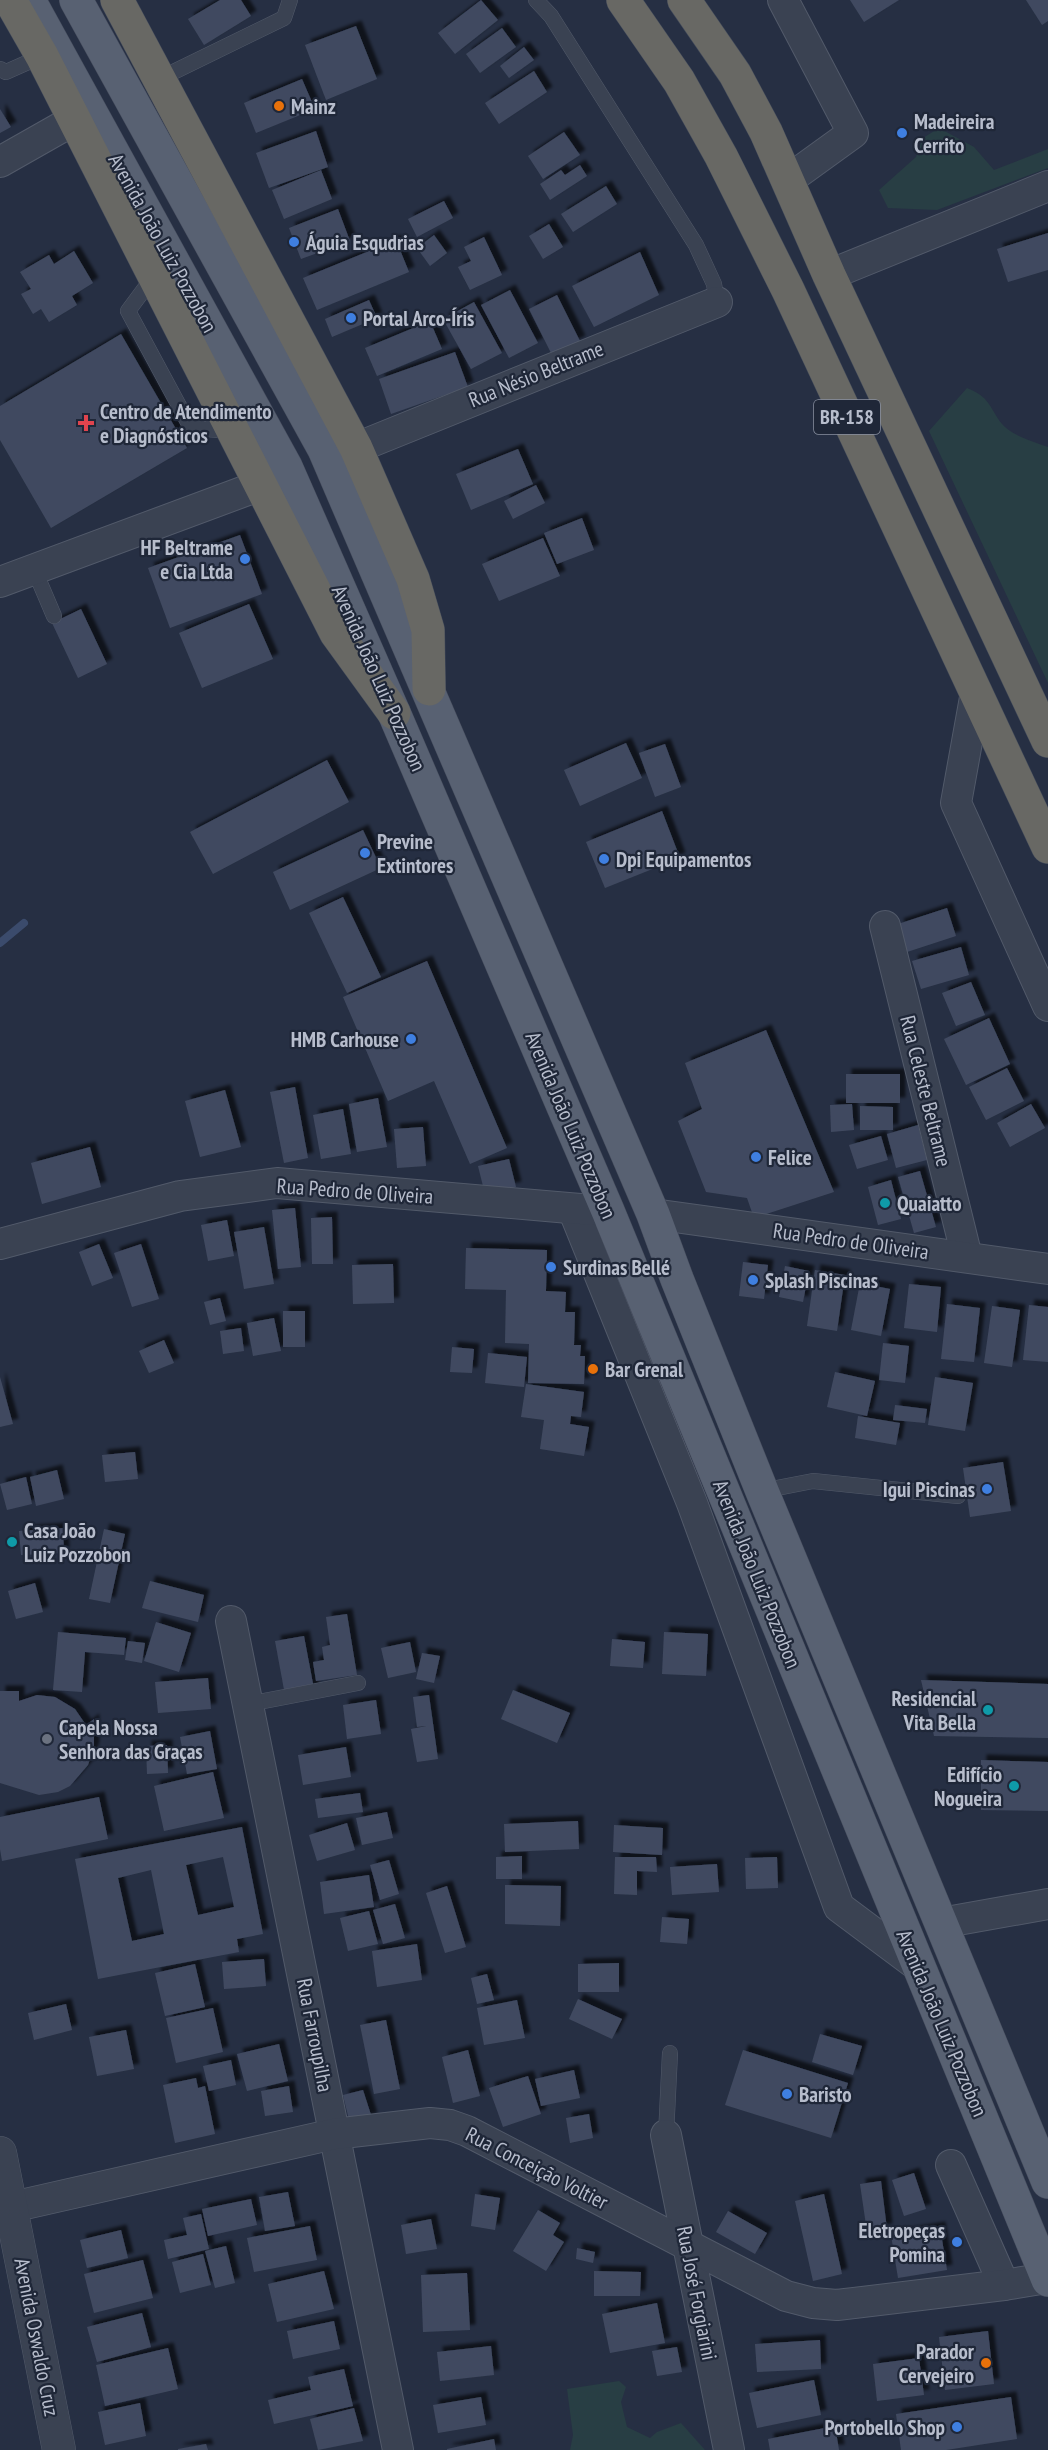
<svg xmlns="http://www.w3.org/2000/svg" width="1048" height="2450" font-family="'PT Sans Narrow',sans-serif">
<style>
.green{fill:#283e44}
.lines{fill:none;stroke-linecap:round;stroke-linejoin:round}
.stream{stroke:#3b4b6c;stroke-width:8}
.building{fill:#404a60;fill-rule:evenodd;filter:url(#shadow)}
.service-casing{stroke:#525a6a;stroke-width:16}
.minor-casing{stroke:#525a6a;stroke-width:32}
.tertiary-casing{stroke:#525a6a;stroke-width:34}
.primary-casing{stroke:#444b5c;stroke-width:34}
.trunk-casing{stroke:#424a5a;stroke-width:34}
.service{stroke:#3a4252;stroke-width:15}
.minor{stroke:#3a4252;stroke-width:30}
.tertiary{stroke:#3a4252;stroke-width:33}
.primary{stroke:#586172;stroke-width:33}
.trunk{stroke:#686864;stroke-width:33}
.food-dot{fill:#e8710a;stroke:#1f2738;stroke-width:2}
.shop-dot{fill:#3f7fe0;stroke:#1f2738;stroke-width:2}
.health-dot{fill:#e0444e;stroke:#1f2738;stroke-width:2}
.culture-dot{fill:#0f9aa8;stroke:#1f2738;stroke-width:2}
.worship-dot{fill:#6b7280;stroke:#1f2738;stroke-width:2}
.labels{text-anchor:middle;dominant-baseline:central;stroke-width:4.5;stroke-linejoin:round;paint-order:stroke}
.shield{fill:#1f2738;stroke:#8990a0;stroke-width:1.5}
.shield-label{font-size:20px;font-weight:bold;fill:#b7bdcc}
.poi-label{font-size:21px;font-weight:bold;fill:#b7bdcc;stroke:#1f2738;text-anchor:start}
.street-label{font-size:21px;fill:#b7bdcc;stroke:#1f2738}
</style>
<defs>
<filter id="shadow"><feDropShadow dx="5.5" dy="-5.5" stdDeviation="1.5" flood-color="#0009"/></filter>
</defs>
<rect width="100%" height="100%" fill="#262f43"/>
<g class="green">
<path d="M939,128L974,147L994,170L1048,149V168L937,210L888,208L879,190L916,157L923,138Z"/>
<path d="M967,388C990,397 989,407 1002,424C1012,436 1034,442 1048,447V683L929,431Z"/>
<path d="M619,2381L626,2387L621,2402L627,2427L650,2438L657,2432L681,2423L705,2450H570L573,2435L567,2389Z"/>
</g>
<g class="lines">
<path class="stream" d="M0,943L24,923"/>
</g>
<g class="building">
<path d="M220,0H241L251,16L204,45L188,19Z"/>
<path d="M481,0L498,20L455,54L438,33Z"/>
<path d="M850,0H899L864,22Z"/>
<path d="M1026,0H1048V21L1042,25Z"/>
<path d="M356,26L377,79L326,100L305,45Z"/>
<path d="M502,28L516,47L480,73L466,54Z"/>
<path d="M524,47L534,60L509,78L500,66Z"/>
<path d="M534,71L547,92L499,124L485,103Z"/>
<path d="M302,79L315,109L256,133L244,103Z"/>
<path d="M0,109L11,127L0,133Z"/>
<path d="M316,131L328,167L269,188L256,153Z"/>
<path d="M564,132L580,155L543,179L528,156Z"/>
<path d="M580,165L587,176L550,200L540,184L561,170L565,175Z"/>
<path d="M321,170L332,199L284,219L272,190Z"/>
<path d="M606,186L617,204L573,232L561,214Z"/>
<path d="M444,201L453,218L417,237L408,219Z"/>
<path d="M338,209L350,241L301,259L289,228Z"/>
<path d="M549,224L563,247L543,259L529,236Z"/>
<path d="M1048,233V270L1008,282L997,249Z"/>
<path d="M434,235L447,253L430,266L417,248Z"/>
<path d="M484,237L502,275L470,290L458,267L471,261L464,247Z"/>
<path d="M396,240L409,272L317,310L303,278Z"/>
<path d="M74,251L93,283L72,296L77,305L49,322L41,309L33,314L21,294L31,289L20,272L49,255L54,264Z"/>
<path d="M640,252L659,295L594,327L572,286Z"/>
<path d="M510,290L538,343L509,358L481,305Z"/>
<path d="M557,295L580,341L552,355L529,309Z"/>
<path d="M369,300L377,318L332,337L325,319Z"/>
<path d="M474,302L502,353L471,369L443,319Z"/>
<path d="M430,321L442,349L377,376L365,348Z"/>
<path d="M121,334L187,448L51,528L0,440V406Z"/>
<path d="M455,352L468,387L391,414L379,379Z"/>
<path d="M518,449L533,484L471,510L456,474Z"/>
<path d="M536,485L545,503L513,519L504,501Z"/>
<path d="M582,518L594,550L557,564L544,533Z"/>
<path d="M240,535L262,594L170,628L148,568Z"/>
<path d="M543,538L560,576L499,601L482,564Z"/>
<path d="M249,604L273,659L202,688L179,633Z"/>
<path d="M81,609L107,664L78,678L52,623Z"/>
<path d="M626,743L642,778L580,806L564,770Z"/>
<path d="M665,744L681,787L655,797L639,753Z"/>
<path d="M327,760L349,802L213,874L190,832Z"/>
<path d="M662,811L680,858L605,888L586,842Z"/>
<path d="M363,830L381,868L290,910L273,872Z"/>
<path d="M343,897L381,977L347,993L309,913Z"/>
<path d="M947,908L956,936L907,952L898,924Z"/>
<path d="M961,947L969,975L921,989L912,961Z"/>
<path d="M427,961L507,1148L470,1164L434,1081L388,1101L343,997Z"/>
<path d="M971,982L985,1015L956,1026L942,993Z"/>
<path d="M989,1018L1010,1064L966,1085L944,1039Z"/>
<path d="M766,1030L834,1192L754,1218L747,1198L706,1192L678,1121L702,1109L685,1063Z"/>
<path d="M1007,1068L1024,1101L986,1120L969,1087Z"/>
<rect x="846" y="1074" width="54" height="29"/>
<path d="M295,1087L308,1158L284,1163L270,1092Z"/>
<path d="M225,1090L241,1147L200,1157L185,1101Z"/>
<path d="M378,1098L387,1147L357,1152L349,1104Z"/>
<path d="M852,1104L854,1130L831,1132L830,1105Z"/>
<path d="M1031,1104L1045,1128L1010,1147L997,1123Z"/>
<path d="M860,1106L893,1107V1130H860Z"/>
<path d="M343,1109L351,1154L321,1159L313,1115Z"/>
<path d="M918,1125L927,1160L896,1168L887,1134Z"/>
<path d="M423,1127L426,1166L397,1168L394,1129Z"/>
<path d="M881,1136L888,1160L857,1169L849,1145Z"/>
<path d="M90,1147L101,1187L42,1204L31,1163Z"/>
<path d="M509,1159L516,1187L485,1194L478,1166Z"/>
<path d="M920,1171L936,1227L914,1233L898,1177Z"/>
<path d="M891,1180L901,1219L878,1225L868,1187Z"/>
<path d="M295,1208L301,1267L278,1269L272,1210Z"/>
<path d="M332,1217L333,1264H312L311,1218Z"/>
<path d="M227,1220L234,1256L208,1261L201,1225Z"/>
<path d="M264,1227L274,1284L244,1289L234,1232Z"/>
<path d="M99,1244L113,1278L92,1286L79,1252Z"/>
<path d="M141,1244L159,1299L132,1307L114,1253Z"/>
<path d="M466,1248L547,1250L546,1291L566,1292L565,1312H575L574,1345H581L580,1356H585L584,1384L528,1383L529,1344L505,1343L506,1290L465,1289Z"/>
<path d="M743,1262L768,1265L764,1299L739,1296Z"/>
<path d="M393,1264L394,1303L353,1304L352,1265Z"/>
<path d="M785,1266L809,1271L803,1302L779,1297Z"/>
<path d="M815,1270L845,1275L837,1331L807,1326Z"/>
<path d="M860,1283L890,1289L881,1336L851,1330Z"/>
<path d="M909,1284L941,1287L937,1332L904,1328Z"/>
<path d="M220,1298L226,1321L210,1325L204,1302Z"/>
<path d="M947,1304L980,1308L974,1362L941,1359Z"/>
<path d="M1029,1305L1048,1307V1362L1023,1360Z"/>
<path d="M992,1306L1020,1310L1012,1367L984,1363Z"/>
<rect x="283" y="1311" width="22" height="36"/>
<path d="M274,1318L281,1351L253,1356L247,1323Z"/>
<path d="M241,1328L244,1351L223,1354L220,1331Z"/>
<path d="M164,1340L174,1363L149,1373L139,1351Z"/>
<path d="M883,1343L909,1346L905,1383L879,1380Z"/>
<path d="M452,1347L474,1349L472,1373L450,1372Z"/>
<path d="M488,1353L527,1357L524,1387L485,1383Z"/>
<path d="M835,1372L875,1381L867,1416L827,1407Z"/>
<path d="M0,1377L13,1424L0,1427Z"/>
<path d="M935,1377L973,1383L965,1431L928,1425Z"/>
<path d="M526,1384L584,1392L581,1417L571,1416L570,1424L589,1427L584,1456L540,1449L544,1420L521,1417Z"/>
<path d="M895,1405L927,1409L925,1423L893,1420Z"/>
<path d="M858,1416L900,1423L896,1445L855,1438Z"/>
<path d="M135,1452L138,1479L105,1482L102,1455Z"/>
<path d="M1003,1462L1011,1511L970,1517L963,1468Z"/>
<path d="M57,1470L64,1499L36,1506L30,1477Z"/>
<path d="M26,1477L32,1504L7,1510L0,1484Z"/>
<path d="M63,1528L64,1553L21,1555L19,1531Z"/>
<path d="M104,1529L125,1534L110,1603L89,1599Z"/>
<path d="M150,1581L204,1595L198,1622L142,1608Z"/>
<path d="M35,1583L43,1612L16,1619L8,1591Z"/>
<path d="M347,1614L357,1675L316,1681L313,1662L324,1660L322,1647L330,1645L326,1617Z"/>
<path d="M156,1622L191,1633L179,1672L144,1661Z"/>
<path d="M58,1632L126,1638L124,1655L85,1652L82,1692L53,1690Z"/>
<path d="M664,1632L708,1634L706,1676L662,1674Z"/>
<path d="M304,1636L314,1689L285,1695L275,1641Z"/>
<path d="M612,1639L645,1642L643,1668L610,1666Z"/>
<path d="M128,1641L145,1643L142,1663L125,1660Z"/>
<path d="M410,1642L416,1672L388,1678L381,1648Z"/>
<path d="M422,1653L440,1656L434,1683L416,1679Z"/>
<path d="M208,1678L211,1709L158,1713L155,1682Z"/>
<path d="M921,1680L1048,1684V1738L934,1736Z"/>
<path d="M513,1690L570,1713L557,1743L501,1719Z"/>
<path d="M0,1691H19V1701L37,1695L55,1697L75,1709L86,1725L94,1719V1747L88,1765L70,1786L58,1792L39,1795L0,1783Z"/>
<path d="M429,1695L438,1759L417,1762L411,1729L426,1726L417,1727L413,1697Z"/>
<path d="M376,1700L381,1734L347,1739L343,1705Z"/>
<path d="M210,1731L217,1769L187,1774L180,1737Z"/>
<path d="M167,1745L168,1773L147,1774L146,1746Z"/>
<path d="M346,1747L351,1777L303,1785L298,1755Z"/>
<path d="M981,1760L1048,1762V1811L981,1810Z"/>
<path d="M213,1772L224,1818L164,1831L154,1786Z"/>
<path d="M360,1793L363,1812L318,1818L315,1799Z"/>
<path d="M99,1797L108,1839L2,1861L0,1849V1817Z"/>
<path d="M387,1812L393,1838L362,1845L356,1818Z"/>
<path d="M578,1821L579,1849L505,1852L504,1824Z"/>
<path d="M347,1823L355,1850L317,1861L309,1835Z"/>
<path d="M614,1825L663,1828L662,1855L613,1852Z"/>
<path d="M242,1827L263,1934L237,1939L239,1952L98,1979L75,1859ZM223,1857L234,1907L198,1915L186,1865ZM151,1870L164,1934L132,1941L118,1878Z"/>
<path d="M522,1856V1879H496V1857Z"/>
<path d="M615,1857H656L657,1872L637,1871V1895L614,1894Z"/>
<path d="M777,1857L778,1888L746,1889L745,1858Z"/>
<path d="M389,1860L399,1894L380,1900L370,1865Z"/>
<path d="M717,1864L719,1892L672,1895L670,1867Z"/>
<path d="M369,1875L374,1907L324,1914L320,1882Z"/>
<path d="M505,1885L561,1886L560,1926L505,1924Z"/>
<path d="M447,1886L466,1947L445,1953L426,1893Z"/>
<path d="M395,1904L405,1938L383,1944L373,1910Z"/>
<path d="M369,1911L378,1944L348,1951L340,1918Z"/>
<path d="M662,1917L689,1919L687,1944L660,1942Z"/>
<path d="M417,1944L422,1980L377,1987L372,1951Z"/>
<path d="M264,1959L266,1986L224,1989L222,1962Z"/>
<path d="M619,1963V1992H578V1964Z"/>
<path d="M195,1964L205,2007L165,2016L155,1973Z"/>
<path d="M487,1974L494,2000L477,2004L471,1978Z"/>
<path d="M578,1999L622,2019L612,2039L569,2019Z"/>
<path d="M517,2000L525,2038L484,2045L477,2008Z"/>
<path d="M66,2004L72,2030L34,2040L28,2013Z"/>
<path d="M213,2008L223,2052L176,2063L166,2018Z"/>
<path d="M386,2020L400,2089L374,2094L360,2025Z"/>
<path d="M126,2030L134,2069L97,2076L89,2037Z"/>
<path d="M820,2034L862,2046L853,2075L812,2062Z"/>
<path d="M279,2044L288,2081L247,2091L237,2054Z"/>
<path d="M468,2050L480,2096L453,2103L442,2057Z"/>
<path d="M743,2050L848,2083L831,2138L725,2105Z"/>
<path d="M231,2060L236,2085L209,2091L203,2066Z"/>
<path d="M574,2070L580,2098L541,2106L535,2079Z"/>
<path d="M528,2076L541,2114L503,2127L489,2088Z"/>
<path d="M196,2078L198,2088L205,2086L215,2134L175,2143L163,2085Z"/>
<path d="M289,2086L293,2112L265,2116L261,2091Z"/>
<path d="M363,2090L372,2118L350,2124L343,2095Z"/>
<path d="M589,2114L593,2138L570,2143L566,2118Z"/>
<path d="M914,2173L926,2209L904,2216L892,2180Z"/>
<path d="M881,2181L887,2229L867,2232L860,2184Z"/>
<path d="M288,2192L295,2226L265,2231L259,2197Z"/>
<path d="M475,2194L500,2198L495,2230L471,2226Z"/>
<path d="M824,2194L842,2274L813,2281L795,2201Z"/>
<path d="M251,2199L257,2225L208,2236L202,2209Z"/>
<path d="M538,2210L560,2223L553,2235L564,2242L546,2271L513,2251Z"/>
<path d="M728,2211L767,2233L755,2254L716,2232Z"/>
<path d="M201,2214L209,2249L168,2259L164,2240L187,2235L183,2218Z"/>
<path d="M431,2219L437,2249L406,2254L401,2225Z"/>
<path d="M310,2226L317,2260L254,2272L247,2238Z"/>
<path d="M940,2227L947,2270L898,2278L891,2235Z"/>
<path d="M121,2230L128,2258L87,2268L80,2240Z"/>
<path d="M226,2246L235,2283L215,2288L205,2251Z"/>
<path d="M577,2248L595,2252L593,2263L576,2259Z"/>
<path d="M203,2254L211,2285L180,2293L172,2262Z"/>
<path d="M143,2260L153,2298L94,2313L84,2274Z"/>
<path d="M324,2271L334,2309L277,2322L268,2284Z"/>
<path d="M594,2271L641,2272L640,2296H594Z"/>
<path d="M467,2273L470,2330L423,2332L421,2275Z"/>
<path d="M657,2303L665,2343L610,2353L602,2314Z"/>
<path d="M142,2313L151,2347L97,2362L87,2327Z"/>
<path d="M334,2321L340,2349L293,2359L287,2331Z"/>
<path d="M988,2331L994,2384L945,2390L939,2337Z"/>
<path d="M820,2340L821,2369L757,2372L755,2344Z"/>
<path d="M491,2346L494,2375L440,2381L437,2352Z"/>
<path d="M677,2347L682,2372L657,2376L652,2351Z"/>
<path d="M168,2348L178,2389L105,2406L96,2365Z"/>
<path d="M919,2358L924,2395L877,2401L873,2364Z"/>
<path d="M344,2369L353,2406L274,2424L268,2400L311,2390L308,2377Z"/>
<path d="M814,2380L821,2415L757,2428L749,2393Z"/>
<path d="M481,2397L486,2425L438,2433L433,2405Z"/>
<path d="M1011,2397L1017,2439L946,2450H901L896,2414Z"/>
<path d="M140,2403L146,2436L105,2445L98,2412Z"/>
<path d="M354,2408L363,2441L318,2450L310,2419Z"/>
<path d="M835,2426L839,2450H770L768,2439Z"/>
<path d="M494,2439L496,2450H447V2449Z"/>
<path d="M206,2444L208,2450H178V2449Z"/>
</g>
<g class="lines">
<defs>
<g id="service">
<path d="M536,0L551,16L696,245L714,284L717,302"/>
<path d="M0,69L6,72L42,56"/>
<path d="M159,79L284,18L290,0"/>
<path d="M154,276L128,311L191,428L233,431"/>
<path d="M34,569L54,616"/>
<path d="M762,1491L813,1481L958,1496"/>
<path d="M248,1704L358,1683"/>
<path d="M666,2135L670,2053"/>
</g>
<g id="minor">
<path d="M783,0L853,133L788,180"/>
<path d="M0,162L74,120"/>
<path d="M829,275L1048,186"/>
<path d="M356,448L717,302"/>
<path d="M0,582L261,485"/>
<path d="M976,692L956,803L1048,1006"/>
<path d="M885,926L967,1257"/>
<path d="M573,1209L692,1503L839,1907L918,1966"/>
<path d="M653,1214L1048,1269"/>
<path d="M0,1244L180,1196L277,1183L592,1210"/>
<path d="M231,1621L398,2450"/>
<path d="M941,1923L1048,1904"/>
<path d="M666,2135L729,2450"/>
<path d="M951,2165L1004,2285"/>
<path d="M12,2207L334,2134L430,2123L450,2125L467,2131L786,2296L813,2303L837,2305L1004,2285L1047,2278"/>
</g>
<path id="tertiary" d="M0,2153L59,2450"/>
<g id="primary">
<path d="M29,0L286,467L394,713L608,1211L1048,2280"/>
<path d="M76,0L324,449L653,1214L677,1279L762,1491L1048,2182"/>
</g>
<g id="trunk">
<path d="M10,0L42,56L336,633L394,713"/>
<path d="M117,0L356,448L413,579L428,630L429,689"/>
<path d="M623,0L679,81L721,156L788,290L1048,847"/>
<path d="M684,0L735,74L766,132L829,275L1048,741"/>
</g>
</defs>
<use href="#service" class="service-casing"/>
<use href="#minor" class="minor-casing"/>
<use href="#tertiary" class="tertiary-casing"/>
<use href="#primary" class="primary-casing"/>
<use href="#trunk" class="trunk-casing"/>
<use href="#service" class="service"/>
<use href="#minor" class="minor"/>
<use href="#tertiary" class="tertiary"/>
<use href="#primary" class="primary"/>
<use href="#trunk" class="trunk"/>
</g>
<g class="food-dot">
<circle cx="279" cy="106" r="6"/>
<circle cx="593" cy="1369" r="6"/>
<circle cx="986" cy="2363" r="6"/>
</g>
<g class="shop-dot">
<circle cx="902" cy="133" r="6"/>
<circle cx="294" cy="242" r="6"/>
<circle cx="351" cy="318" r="6"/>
<circle cx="245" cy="559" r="6"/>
<circle cx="365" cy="853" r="6"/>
<circle cx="604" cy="859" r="6"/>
<circle cx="411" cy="1039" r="6"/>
<circle cx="756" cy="1157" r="6"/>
<circle cx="551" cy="1267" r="6"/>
<circle cx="753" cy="1280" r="6"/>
<circle cx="987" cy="1489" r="6"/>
<circle cx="787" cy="2094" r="6"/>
<circle cx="957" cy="2242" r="6"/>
<circle cx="957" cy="2427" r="6"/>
</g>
<path class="health-dot" d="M83 414h6v6h6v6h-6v6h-6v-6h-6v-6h6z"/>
<g class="culture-dot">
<circle cx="885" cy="1203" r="6"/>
<circle cx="12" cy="1542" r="6"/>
<circle cx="988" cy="1710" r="6"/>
<circle cx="1014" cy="1786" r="6"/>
</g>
<circle class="worship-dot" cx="47" cy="1739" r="6"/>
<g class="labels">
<rect class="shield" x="814" y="400" width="66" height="34" rx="4.5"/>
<g class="shield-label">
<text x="847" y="417">BR-158</text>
</g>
<g class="poi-label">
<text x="291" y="106">Mainz</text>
<text x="914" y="121">Madeireira<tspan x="914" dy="24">Cerrito</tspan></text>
<text x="306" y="242">Águia Esqudrias</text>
<text x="363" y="318">Portal Arco-Íris</text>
<text x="100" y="411">Centro de Atendimento<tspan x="100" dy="24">e Diagnósticos</tspan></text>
<text x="233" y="547" text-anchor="end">HF Beltrame<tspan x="233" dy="24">e Cia Ltda</tspan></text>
<text x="377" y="841">Previne<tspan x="377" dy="24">Extintores</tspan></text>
<text x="616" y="859">Dpi Equipamentos</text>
<text x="399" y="1039" text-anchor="end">HMB Carhouse</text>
<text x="768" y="1157">Felice</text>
<text x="897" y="1203">Quaiatto</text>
<text x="563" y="1267">Surdinas Bellé</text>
<text x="765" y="1280">Splash Piscinas</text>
<text x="605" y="1369">Bar Grenal</text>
<text x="975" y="1489" text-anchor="end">Igui Piscinas</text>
<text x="24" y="1530">Casa João<tspan x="24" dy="24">Luiz Pozzobon</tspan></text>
<text x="976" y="1698" text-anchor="end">Residencial<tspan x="976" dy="24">Vita Bella</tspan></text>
<text x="59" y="1727">Capela Nossa<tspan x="59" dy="24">Senhora das Graças</tspan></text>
<text x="1002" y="1774" text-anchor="end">Edifício<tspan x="1002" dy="24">Nogueira</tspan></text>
<text x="799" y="2094">Baristo</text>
<text x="945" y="2230" text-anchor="end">Eletropeças<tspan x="945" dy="24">Pomina</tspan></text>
<text x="974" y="2351" text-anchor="end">Parador<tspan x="974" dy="24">Cervejeiro</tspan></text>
<text x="945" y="2427" text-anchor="end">Portobello Shop</text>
</g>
<g class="street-label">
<text transform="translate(163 243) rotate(61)">Avenida João Luiz Pozzobon</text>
<text transform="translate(536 374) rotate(-22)">Rua Nésio Beltrame</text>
<text transform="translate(379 678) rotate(66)">Avenida João Luiz Pozzobon</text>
<text transform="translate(926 1091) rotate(76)">Rua Celeste Beltrame</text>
<text transform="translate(571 1125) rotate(67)">Avenida João Luiz Pozzobon</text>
<text transform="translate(355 1191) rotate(4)">Rua Pedro de Oliveira</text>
<text transform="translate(851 1241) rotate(8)">Rua Pedro de Oliveira</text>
<text transform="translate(757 1574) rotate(68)">Avenida João Luiz Pozzobon</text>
<text transform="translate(942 2023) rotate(67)">Avenida João Luiz Pozzobon</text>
<text transform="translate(315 2035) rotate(79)">Rua Farroupilha</text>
<text transform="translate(537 2168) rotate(27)">Rua Conceição Voltier</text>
<text transform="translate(697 2293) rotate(79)">Rua José Forgiarini</text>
<text transform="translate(37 2337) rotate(79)">Avenida Oswaldo Cruz</text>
</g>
</g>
</svg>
